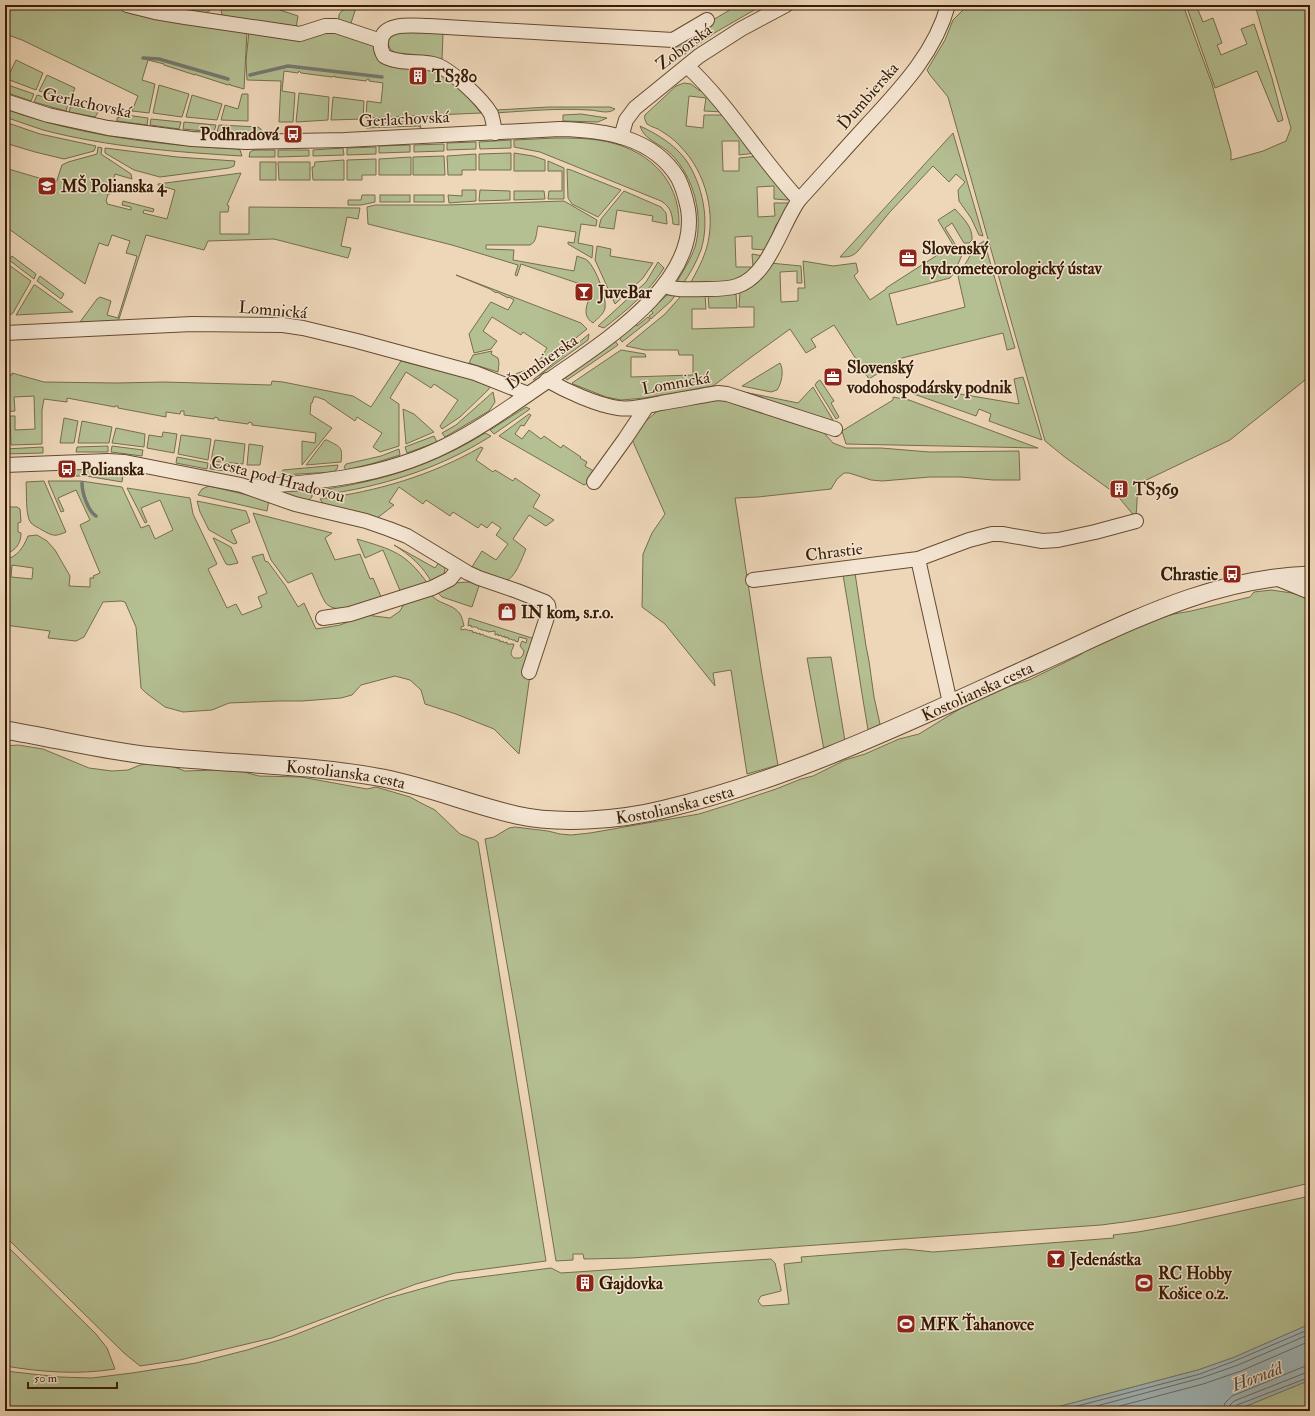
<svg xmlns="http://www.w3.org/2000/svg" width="1315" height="1416" font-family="'IM FELL Double Pica',serif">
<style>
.green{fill:#b4bf92;stroke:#766e4c;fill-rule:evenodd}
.water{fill:#9fb7bb;stroke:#757972}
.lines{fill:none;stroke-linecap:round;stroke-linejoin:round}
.shore{stroke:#6b6a60;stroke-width:1}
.stream{stroke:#757972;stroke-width:3.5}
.minor-casing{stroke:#654b32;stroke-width:16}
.tertiary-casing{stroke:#654b32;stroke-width:19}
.minor{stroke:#f4e5d2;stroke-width:14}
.tertiary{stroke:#f4e5d2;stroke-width:17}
.labels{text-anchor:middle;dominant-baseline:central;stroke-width:3;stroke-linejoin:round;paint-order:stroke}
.street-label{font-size:17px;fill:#371c05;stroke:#f4e5d2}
.poi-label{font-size:17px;font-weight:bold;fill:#371c05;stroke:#f4e5d2;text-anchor:start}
.water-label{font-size:18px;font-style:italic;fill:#564a3c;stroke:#f4e5d2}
</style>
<rect width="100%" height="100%" fill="#eed7b9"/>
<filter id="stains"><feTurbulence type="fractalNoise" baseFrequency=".005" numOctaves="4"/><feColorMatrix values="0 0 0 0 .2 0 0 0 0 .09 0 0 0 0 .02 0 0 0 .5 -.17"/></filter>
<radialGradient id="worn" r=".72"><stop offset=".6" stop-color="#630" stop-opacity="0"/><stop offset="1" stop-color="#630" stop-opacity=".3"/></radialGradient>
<g class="green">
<path d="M5,5H113L125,9L247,31L244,89L230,85V84L228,85L197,75L195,74V75L164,65V64L148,60L142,80L155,84L149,113L132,111L138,96L22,40L8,35L5,42Z"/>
<path d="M156,5H214L213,8L202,16Z"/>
<path d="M224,5H269L277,9L298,16L296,28L224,20L221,11Z"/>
<path d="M353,5H357L350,26L339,20C337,11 345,9 353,5Z"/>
<path d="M738,5H763L716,32L676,60L673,44Z"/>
<path d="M968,5H1183L1212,84L1231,152V160L1263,151L1286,141L1291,128L1255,5H1310V376L1230,440L1138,484L1136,518L1116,494L1066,458L1045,441L948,97L930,75L927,70L945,40L953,20Z"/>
<path d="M1186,5H1196L1203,22L1213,18L1222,43L1217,45L1221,55L1247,44L1241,29L1254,24L1272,78L1283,120L1278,122L1257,71L1215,88Z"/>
<path d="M249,31L340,33L364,40L417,68L442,73L467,96L481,113L366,118L367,101L381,103L383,83L369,81V79H367L366,81L335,77V76L332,77L301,73L299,71L298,73L284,71L282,91L295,93L293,122H279L281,81L247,80L246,61Z"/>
<path d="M398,32L443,33L442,60L396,53C389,50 387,45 389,37Z"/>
<path d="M16,60L43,73L36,90L7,79Z"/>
<path d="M47,75L75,88L70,100L39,91Z"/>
<path d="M472,82L486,96L496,110L549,107H610L615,109C608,115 597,110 589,110C558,108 526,111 495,113Z"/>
<path d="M684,83L691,84L700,91V87L723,112L704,111L706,98L689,96L686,126L703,128L704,115H726L756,153L739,155V141H722L723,171H739V158L758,156L786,195L788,200L774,199V186L757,187L758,217L775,216L774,203H788V208L785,218L779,221L776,225L766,250L752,249V236L735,237L736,267H753L752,254L763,256L740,280L689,286C695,274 702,263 706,250C717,215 706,172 680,146C674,139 666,134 658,129C655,128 650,126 647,124C645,121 644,118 645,115L676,86Z"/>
<path d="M5,84L34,94L31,101L5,92Z"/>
<path d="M159,85L189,94L182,117L153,113Z"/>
<path d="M299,93L329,97L328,120L296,122Z"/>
<path d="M242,94H248V121L221,120L225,105L238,109Z"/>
<path d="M37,95L68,104L66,111L34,102Z"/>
<path d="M192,95L222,104L217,120L186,117Z"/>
<path d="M333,97L364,101L363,119L331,120Z"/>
<path d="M71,105L99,111L95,117L69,112Z"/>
<path d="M5,109C80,136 158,145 237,149L240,150L242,156C175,152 108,147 43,130C30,126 18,121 5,117Z"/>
<path d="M581,114L607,118L598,122L563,121V115Z"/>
<path d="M126,115L148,118L147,125L117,121V118Z"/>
<path d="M151,119L181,122L179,129L150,125Z"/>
<path d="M419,121L421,128L418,126L366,128V124Z"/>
<path d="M5,122L40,134L96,146L94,151L64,159L35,152L5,143Z"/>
<path d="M184,122L216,125L214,132L183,129Z"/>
<path d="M219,125L258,127L261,129L262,134L217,132Z"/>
<path d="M640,126C657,134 674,144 686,160C703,185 710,221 701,250C696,263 690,274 682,285L678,282V280C684,269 691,259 695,247C704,216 694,177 671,154C661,144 644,140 640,126Z"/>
<path d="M953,133L983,236L979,235L971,218L959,201L958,190L965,182L956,174L949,182L933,166L889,213L858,251C852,257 848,257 840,257Z"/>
<path d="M555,138C570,138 584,138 598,140C645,147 680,177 679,225L673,224C672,214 671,207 661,201L540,152L514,147V140Z"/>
<path d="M511,140V148L480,149L479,142Z"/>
<path d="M476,142V149L447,150V143Z"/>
<path d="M444,144V151L414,152V145Z"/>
<path d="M410,145V152L379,153V146Z"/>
<path d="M98,147L102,148L101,154L131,174L132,179L115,174L110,194H108L106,201L107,202V204L131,210V207L122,205L123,201L154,209L153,212L144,210L143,213L167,219L175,190L158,185V184L241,173L227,205L229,206L228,212H220V234H249V207L360,208L358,219L347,217L341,246L351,248L348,258L274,239L208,241L204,250L146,235L119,319L117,321L80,322L97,299L100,297L111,301L107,315L118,318L137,256L126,253L130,241L112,235L108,246L99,243L85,284L9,229L5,235V168L56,183L62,165L68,162L97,154Z"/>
<path d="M376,147V154L347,155V148Z"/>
<path d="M105,148L177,157L235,161L234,166L229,168L160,177L134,170L105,153Z"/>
<path d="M343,148L344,155L313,156V150Z"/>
<path d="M254,150H275V157H249L250,152Z"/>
<path d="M278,150H309V156L278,157Z"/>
<path d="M511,153V170H479V154Z"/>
<path d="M514,153L533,156L545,160V171H514Z"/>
<path d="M476,154V170H462V175H448L447,156Z"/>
<path d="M444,156L445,175H413V157Z"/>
<path d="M411,157V175H379V159Z"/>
<path d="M376,159V175H362V180H347V160Z"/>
<path d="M344,160V180H313L312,167H314L315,162Z"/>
<path d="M548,161L564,168V199H548L549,191H562V171H548Z"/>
<rect x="260" y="162" width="16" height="18"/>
<path d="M278,162H310V180H279Z"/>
<path d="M567,169L571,170L621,190L598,217L572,204L568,198Z"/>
<path d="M462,190H476V201L449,203L448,195L462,196Z"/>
<path d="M480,190L510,191V200L479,201Z"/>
<path d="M514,191H544L545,199L514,200Z"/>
<path d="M624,191L661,207L666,213L667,224L652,221L653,216L617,210L614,229L599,227L601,219Z"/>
<path d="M362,195H375V202L361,205H348V200H361Z"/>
<rect x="380" y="195" width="30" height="7"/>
<rect x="414" y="195" width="30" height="7"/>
<path d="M564,201L597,220L596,226L581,224L578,243L593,246L592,258L568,244V242L574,243L576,232L538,226C536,233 537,242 530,245H486V249L514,250L513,260L574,271L577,256C581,258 585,258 588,261C596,269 607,297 605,308C604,314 597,319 593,323C579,314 590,301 592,288L521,264L517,276L515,275L518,265L452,245L368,224L367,207L375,205H447Z"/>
<path d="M955,209C963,218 973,227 972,240L969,243H964L952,223L945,228L962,255L954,273L950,278L889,294L897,325L965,307L958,276L976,246L984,241L1015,348L1007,350L1003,333L902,358L869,379L834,325L811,339L816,347L806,353L790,329L750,358L713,386L645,398L621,400L606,397L573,384L572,383L621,350L645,354L646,357H631V377L693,375V355H679L678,350H645L626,346L665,314L681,296L705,295L706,309H692V329L754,327V307H739L740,292L770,263L801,266L802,283H797V271L780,272L781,302L798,301V288H805L803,261L833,266L856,263L858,272L854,276L870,300L886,289V288L953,245L938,220Z"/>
<path d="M597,246L611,249L610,256L653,263L643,278L615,304L595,260Z"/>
<path d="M12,256L36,274L34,279L9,260Z"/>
<path d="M658,262L664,268C648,293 627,310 604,328L598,326L646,282Z"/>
<path d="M9,265L31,281L13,313L10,315L7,313V266Z"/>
<path d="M456,275L581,323L587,329L525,379L513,376C521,370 525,372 531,369C538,366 543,354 547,348L523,332L521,335L492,317L483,331L497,341L491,349L474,353L469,334L490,303L491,302L508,310L514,300L509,297L508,298L497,292L496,293L490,289Z"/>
<path d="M40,276L64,294L61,299L37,281Z"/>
<path d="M34,285H35L73,312L16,315Z"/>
<path d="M677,293L671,301L651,319L649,316L653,313L651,310L667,295Z"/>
<path d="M736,294L737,308H709L708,295Z"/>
<path d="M648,317L650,320L622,342L619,337L636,324L637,326Z"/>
<path d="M589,334L588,340L533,380Z"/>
<path d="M615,341L618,345L567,380L565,377Z"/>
<path d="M492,351L491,354L498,358L499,363L498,372L469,363L473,355Z"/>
<path d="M401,361L482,382L490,387L488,390L460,417L442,429L440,426L458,400L434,384L431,388L406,372L390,398L399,404V446L380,452L373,447L382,433L357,417L355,421L327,402L325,400L317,397H314L312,403H311L310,414L332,428L302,465V441L315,443L316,433L252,425V423L249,422L248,424L218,420V418L215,417L214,419L184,415V411H181L180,414L166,412V417L118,408V406H115V407L67,398V402L44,399L42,410V444L11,445L10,416H15V430L35,429L34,396L14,397L15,411L5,412V375H12V373L44,382L116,383L164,382L271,385L272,381L283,382L353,396L371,407Z"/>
<path d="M780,363C784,370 782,383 777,390L771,392L742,386Z"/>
<path d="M1023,377L1042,440L989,421L991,414L979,409L976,416L911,393L909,391L910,388L913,386L1019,404L1014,379Z"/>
<path d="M820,380L834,401L831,403L839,417L836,419L815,385L817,382Z"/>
<path d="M813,387L833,420H830L739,391L798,403Z"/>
<path d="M493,392L495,402L489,411L445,437L442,433L456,425Z"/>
<path d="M893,397L909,400L1038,448L846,444L842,431L893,400Z"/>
<path d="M720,398L750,407L786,421L824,433L833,443L846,448H881L929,452L1019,451L1020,480H993L961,477H930L882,481L871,480L849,473H844L837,479L831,489L758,497L735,498L762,675L778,765L747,774L731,670L713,673L715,686L665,624L642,607L643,554L652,533L665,514L630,435L662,407Z"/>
<path d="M526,407L530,409L494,434L490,430Z"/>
<path d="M403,409L414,414L434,432L406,444Z"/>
<path d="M529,414L531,415L524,426L521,425L515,434L522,439L529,430L541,439L544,436L561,448L563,445L581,457L580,458L587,462L585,466L597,473L588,483L584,485L499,436Z"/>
<path d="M64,418L78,421L74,443H60Z"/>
<path d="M82,421L112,427L109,443H78Z"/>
<path d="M116,428L145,434L144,447L112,443Z"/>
<path d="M163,432L177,434L174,453L147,448L149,435L162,437Z"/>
<path d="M485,433L491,436C439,469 381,487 321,495L322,492L326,489C383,481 437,463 485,433Z"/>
<path d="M181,435L211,439L208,460L178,454Z"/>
<path d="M434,436L437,442L407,453L405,447Z"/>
<path d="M215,440L245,444L243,464L211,461Z"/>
<path d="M325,440H327C340,447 343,446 341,462L306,465Z"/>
<path d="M249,444L263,446L260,465H247Z"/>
<path d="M108,446V452H76L77,447Z"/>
<path d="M112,446L143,450L142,456L111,452Z"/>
<path d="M43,447V453L5,454V449Z"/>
<path d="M481,447L483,448L476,460L493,472L495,470L513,481L515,478L540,495L533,507L554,520L546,526L529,515L513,539L526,549C522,558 515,579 505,581L470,570L482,551L496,560L508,544L496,535L501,528L492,522L487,528L481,524L478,528L453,512L450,516L426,500L423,504L399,487L389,502L394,505L376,519L324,505L320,499C378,491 430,476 481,447Z"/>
<path d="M399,449L400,455L371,464L346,470L344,467L346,464L381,456Z"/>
<path d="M177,457L208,463L207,469L176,463Z"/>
<path d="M211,464L242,468L241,473L210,469Z"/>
<path d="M338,465L337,469L333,472L281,475V472L283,470Z"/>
<path d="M109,468L124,469L122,482L86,476H67V469Z"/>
<path d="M44,481L66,532C54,537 53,536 42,530C39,528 34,526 31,523C25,516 27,492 26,482Z"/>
<path d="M48,481H81L122,487L141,528L149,525L155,539L173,530L160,500L141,508L147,522L145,523L127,488L190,498L193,514L217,564L208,569L227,608L236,604L242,615L262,607L258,597L267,593L252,557L263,554L265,561L268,562L285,585L298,607L304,603L316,629L340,625L366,615L390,618L400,611L404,604L430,593C437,605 453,603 460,614C462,617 463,622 464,626L461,627V630L466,629L467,630L473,631V633L476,632L477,634L480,633V635L483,634L484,636H487V637H490V638H493L494,639H497V640H500V642L503,641L504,643L507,642V644H514C513,650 508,653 514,658H520L523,655L524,651L520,646L522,641L526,643L527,639L519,637L518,642L515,641V640H512L511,639H508V637L505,638V636L502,637L501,635L498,636V634L495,635V631L488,632V631H485L484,630H481V629H478L477,627H471V625L468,626L469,618L535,639L519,754L494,729L456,714L425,704L421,690L410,680L395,676L361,685L352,695L341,698L302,701H278L229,703L212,710L183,712L165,707L146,693L141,688L136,627L125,602L121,601L103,602L84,637L76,641L48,638L50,631L5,625V560C18,556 23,548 28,536L37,535L47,541L55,550L70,576L69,586L90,587V578H94L93,576L100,573L80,525L90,520L76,490L58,498L64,511L61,512ZM12,565L33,568L32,579L11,577Z"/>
<path d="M209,486L269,500L267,511L198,495L202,489Z"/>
<path d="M285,491H307L312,494V497L308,501L283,494Z"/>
<path d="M197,501L246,511L250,522L231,530L237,543L234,544L209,530L200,512Z"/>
<path d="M5,507H17L20,509L21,522L18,523V532L21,533C21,543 16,551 5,554Z"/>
<path d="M253,513L332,533L325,538L335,560L360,554L370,579L373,578L382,599C368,603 335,617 325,602C320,593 316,582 312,573L288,583L271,560Z"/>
<path d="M213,538H214L231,547L238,563L229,565L226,564Z"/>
<path d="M357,539C393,550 405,552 428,584L401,593L383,550L365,558Z"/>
<path d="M394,545L435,568L440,561L445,568L444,576L432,583C423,566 410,555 394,545Z"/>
<path d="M855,573L866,646L869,661L874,697L880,724L868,730C859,678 852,626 843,575Z"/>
<path d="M469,582L481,585L479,586L472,607L442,597L436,591L454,583Z"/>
<path d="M1271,590L1292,593L1310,598V1183C1241,1199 1172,1217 1101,1225L632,1258L584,1259L583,1254H573V1260L556,1261L517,1021L485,839L494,837L509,828L515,827L548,831L560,834L571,835L590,833L699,814L731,804L776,789L801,779L813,776L845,760L865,754L899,739L919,734L971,702L1000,689L1029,680L1078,656L1083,653V651L1150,621L1174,614L1191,611L1250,597L1254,592Z"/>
<path d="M831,657L845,741L824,750L807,658Z"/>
<path d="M18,745L43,749L89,768L112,771L128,770L140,765L157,763L174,767L185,771L216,770L244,772L259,776L301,777L367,789L376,787L410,797L421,803L435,810L460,834L475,840L478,842L546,1261L455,1273L416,1284L272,1338L180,1360L140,1366L124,1353L5,1236V746Z"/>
<path d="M1310,1196V1324L1235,1357L1198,1370L1042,1411H5V1371L59,1377L92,1378L132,1373L196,1363L247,1350L292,1336L385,1299L449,1281L551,1268L561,1273L771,1259L775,1263L781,1289V1291L761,1296L758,1301L762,1306L789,1304L784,1264L802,1262L801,1257L905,1249L933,1252L1114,1238L1113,1235L1138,1232L1177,1225Z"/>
<path d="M5,1244L96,1334L107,1348L115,1369C78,1375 41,1372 5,1366Z"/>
<path d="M1310,1380V1406L1299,1411H1234Z"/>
</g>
<path class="water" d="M1310,1324V1380L1234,1411H1042L1198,1370L1235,1357Z"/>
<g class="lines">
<g class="shore">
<path d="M1058,1411L1200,1374L1237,1360L1310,1329"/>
<path d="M1078,1411L1201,1378L1238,1365L1310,1334"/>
<path d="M1101,1411L1203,1384L1241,1371L1310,1341"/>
<path d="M1223,1411L1225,1403L1232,1396L1303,1367L1310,1366"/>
<path d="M1229,1411L1230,1405L1234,1401L1305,1373L1310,1372"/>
<path d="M1234,1411L1235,1408L1237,1405L1310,1377"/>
</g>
<g class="stream">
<path d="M5,27L7,28"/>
<path d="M143,58L159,59L228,79"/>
<path d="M250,75L288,66L382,77"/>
<path d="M82,483C82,493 88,511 96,516"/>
</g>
<defs>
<g id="minor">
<path d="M127,5L155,12L185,17L300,34L325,26H336L381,41"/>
<path d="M687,66C730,106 759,157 799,200"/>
<path d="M5,101L48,115L108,128L192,139L246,142L345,140L560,129C605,130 653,137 678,178C683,188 686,199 688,209C700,284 601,343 549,380C515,403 482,428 445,446C383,477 320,482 252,487"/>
<path d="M495,133C494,127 493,120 491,114C483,100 449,67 433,64C418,61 398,64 384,56C381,51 380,47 381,41C383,21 415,26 429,26L673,40L707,20"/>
<path d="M621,137L626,120L635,108L699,56L741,29L786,5"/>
<path d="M664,286C678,291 692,289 707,289C717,289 728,289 737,286C769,276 781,225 799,200C822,175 844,150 867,125C900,89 935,53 948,5"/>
<path d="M5,333L192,324L283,325L303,328L357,341L475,373L528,394"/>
<path d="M547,380C566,391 597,405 618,408C632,410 647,406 661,403C680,400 699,396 718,393L727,394L835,429"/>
<path d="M5,465L108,461L125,462L241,485L295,504L366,521L389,529L407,536L468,573L479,578L517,591L545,602L548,605L549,611L529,672"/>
<path d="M594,482L625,439L647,406"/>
<path d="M918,559L950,703"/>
<path d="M1276,578L1310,592"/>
<path d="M753,580L918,559L969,540L992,534H1002L1042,541L1058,540L1095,532L1136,521"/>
<path d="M323,618L350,614L432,588L450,579L459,568"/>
</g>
<g id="tertiary">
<path id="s1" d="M5,730C54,738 103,751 153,756C227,764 304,764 377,777C424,785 469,804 516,815C560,825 621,820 665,809C795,778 917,718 1039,663C1128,623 1210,578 1310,575"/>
</g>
</defs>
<use href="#minor" class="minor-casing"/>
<use href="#tertiary" class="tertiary-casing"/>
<use href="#minor" class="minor"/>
<use href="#tertiary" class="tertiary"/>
</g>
<defs>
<symbol id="building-square" viewBox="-11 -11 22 22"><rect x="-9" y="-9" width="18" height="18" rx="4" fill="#8f2418" stroke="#f4e5d2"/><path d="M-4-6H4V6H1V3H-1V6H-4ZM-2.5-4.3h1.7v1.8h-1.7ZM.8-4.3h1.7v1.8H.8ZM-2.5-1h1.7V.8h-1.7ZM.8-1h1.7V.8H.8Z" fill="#fff"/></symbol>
<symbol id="bus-square" viewBox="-11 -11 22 22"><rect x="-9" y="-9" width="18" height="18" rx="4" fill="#8f2418" stroke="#f4e5d2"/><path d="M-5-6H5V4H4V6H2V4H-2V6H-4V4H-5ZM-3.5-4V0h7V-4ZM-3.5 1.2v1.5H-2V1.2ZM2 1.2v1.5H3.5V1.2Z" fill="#fff"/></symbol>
<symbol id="school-square" viewBox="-11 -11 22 22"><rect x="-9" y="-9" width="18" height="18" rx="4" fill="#8f2418" stroke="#f4e5d2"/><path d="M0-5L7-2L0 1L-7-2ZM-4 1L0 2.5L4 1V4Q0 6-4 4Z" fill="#fff"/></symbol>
<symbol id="office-square" viewBox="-11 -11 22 22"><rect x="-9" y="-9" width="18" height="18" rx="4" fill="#8f2418" stroke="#f4e5d2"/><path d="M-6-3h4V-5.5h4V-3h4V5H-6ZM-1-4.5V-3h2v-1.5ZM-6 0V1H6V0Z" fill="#fff"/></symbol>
<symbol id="bar-square" viewBox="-11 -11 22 22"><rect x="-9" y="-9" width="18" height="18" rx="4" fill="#8f2418" stroke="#f4e5d2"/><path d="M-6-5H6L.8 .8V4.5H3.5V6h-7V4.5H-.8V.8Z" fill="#fff"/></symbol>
<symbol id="shop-square" viewBox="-11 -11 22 22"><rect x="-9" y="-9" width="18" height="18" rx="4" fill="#8f2418" stroke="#f4e5d2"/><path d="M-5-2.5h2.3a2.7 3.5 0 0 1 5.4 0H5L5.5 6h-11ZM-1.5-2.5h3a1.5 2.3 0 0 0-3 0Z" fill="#fff"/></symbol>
<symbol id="stadium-square" viewBox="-11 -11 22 22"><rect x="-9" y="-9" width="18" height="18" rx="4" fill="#8f2418" stroke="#f4e5d2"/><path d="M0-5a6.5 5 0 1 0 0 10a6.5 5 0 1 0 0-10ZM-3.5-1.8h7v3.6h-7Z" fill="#fff"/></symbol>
</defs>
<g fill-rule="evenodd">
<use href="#building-square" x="407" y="65" width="22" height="22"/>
<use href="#bus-square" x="282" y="123" width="22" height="22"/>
<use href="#school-square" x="36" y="175" width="22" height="22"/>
<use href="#office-square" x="897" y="247" width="22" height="22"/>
<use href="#bar-square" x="573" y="281" width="22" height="22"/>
<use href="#office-square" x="822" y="366" width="22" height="22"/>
<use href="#bus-square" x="56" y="458" width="22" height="22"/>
<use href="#building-square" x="1108" y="478" width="22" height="22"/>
<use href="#bus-square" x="1221" y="563" width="22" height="22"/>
<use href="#shop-square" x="496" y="601" width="22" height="22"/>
<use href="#bar-square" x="1045" y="1248" width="22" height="22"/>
<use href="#building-square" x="574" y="1272" width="22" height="22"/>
<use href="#stadium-square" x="1133" y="1272" width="22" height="22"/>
<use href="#stadium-square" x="895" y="1313" width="22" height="22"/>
</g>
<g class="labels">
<g class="street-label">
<text transform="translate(684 47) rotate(-37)">Zoborská</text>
<text transform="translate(868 96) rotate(-49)">Ďumbierska</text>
<text transform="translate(87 103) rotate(12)">Gerlachovská</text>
<text transform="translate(404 119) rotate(-3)">Gerlachovská</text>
<text transform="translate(273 310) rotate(5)">Lomnická</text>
<text transform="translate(542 362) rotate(-35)">Ďumbierska</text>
<text transform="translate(676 383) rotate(-10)">Lomnická</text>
<text transform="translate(278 479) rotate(15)">Cesta pod Hradovou</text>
<text transform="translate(834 552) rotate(-7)">Chrastie</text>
<text stroke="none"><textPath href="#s1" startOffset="1004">Kostolianska cesta</textPath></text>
<text stroke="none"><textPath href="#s1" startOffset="344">Kostolianska cesta</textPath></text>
<text stroke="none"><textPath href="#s1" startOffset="680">Kostolianska cesta</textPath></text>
</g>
<g class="poi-label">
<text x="432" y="76">TS380</text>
<text x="279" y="134" text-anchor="end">Podhradová</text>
<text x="61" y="186">MŠ Polianska 4</text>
<text x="922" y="248">Slovenský<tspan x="922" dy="20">hydrometeorologický ústav</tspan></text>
<text x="598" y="292">JuveBar</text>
<text x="847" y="367">Slovenský<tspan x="847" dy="20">vodohospodársky podnik</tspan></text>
<text x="81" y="469">Polianska</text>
<text x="1133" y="489">TS369</text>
<text x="1218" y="574" text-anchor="end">Chrastie</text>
<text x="521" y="612">IN kom, s.r.o.</text>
<text x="1070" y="1259">Jedenástka</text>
<text x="1158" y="1273">RC Hobby<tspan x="1158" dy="20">Košice o.z.</tspan></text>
<text x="599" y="1283">Gajdovka</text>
<text x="920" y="1324">MFK Ťahanovce</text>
</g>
<g class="water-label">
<text transform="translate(1257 1377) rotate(-21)">Hornád</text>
</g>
</g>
<rect width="1315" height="1416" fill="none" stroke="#eed7b9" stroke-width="20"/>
<rect x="6" y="6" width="1303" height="1404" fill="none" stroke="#371c05" stroke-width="2"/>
<rect x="10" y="10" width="1295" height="1396" fill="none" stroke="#371c05"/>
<path d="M28 1382v6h89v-6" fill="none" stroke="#371c05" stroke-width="2"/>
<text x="34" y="1382" font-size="12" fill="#371c05" stroke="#f4e5d2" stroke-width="3" paint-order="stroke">50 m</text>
<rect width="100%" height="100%" filter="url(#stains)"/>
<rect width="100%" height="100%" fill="url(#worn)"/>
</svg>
